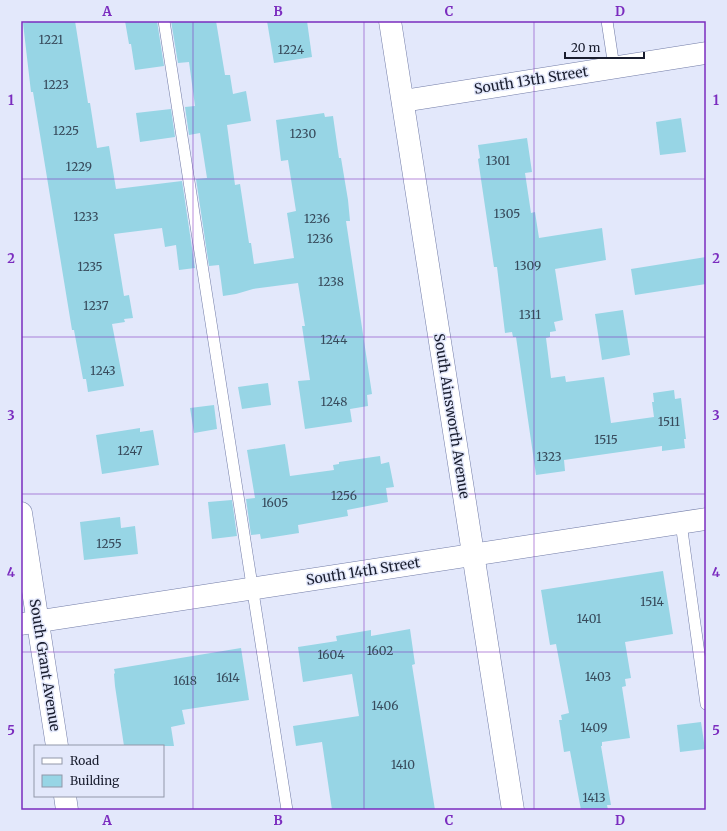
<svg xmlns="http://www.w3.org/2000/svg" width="727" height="831" font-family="Merriweather,serif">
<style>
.building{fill:#97d5e5}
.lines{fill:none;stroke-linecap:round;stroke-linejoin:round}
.lane-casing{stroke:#727ca7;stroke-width:12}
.street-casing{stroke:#727ca7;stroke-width:23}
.lane{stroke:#fff;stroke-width:11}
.street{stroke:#fff;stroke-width:22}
.grid{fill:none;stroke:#7b2cbf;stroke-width:1;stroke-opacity:0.55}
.labels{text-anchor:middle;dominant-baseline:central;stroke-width:3;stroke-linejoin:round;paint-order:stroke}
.number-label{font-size:12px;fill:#384b5c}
.street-label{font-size:14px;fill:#191d2e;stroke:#e3e8fb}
.neatline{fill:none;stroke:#7b2cbf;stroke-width:1.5}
.grid-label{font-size:13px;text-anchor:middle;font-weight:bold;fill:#7b2cbf}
</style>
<rect width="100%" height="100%" fill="#e3e8fb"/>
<g class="building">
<path d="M29,21H75L88,103H90L97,148L109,146L116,189L182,181L195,268L179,270L176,245L165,247L162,228L114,234L124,296L129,295L133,318L124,319L125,322L112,324L124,386L88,392L86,379H83L74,330H72L33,92H31L23,23L29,22Z"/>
<path d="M125,21H157L164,66L135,70L131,44H129Z"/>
<path d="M171,21H216L225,75H230L233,94L246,91L251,121L227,125L235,185L240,184L249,243H251L254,264L294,258L287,213L296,211L288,160L281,161L276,120L324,113L325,117L333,116L339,158H341L348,200L350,221H346L372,394L367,395L368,406L350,409L352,422L305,429L298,381L310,380L302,326H305L298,283L253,289L236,294L223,296L219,265L209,266L196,179L207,178L200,133L189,135L185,107L195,106L189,62L178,63Z"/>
<path d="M267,21H307L312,57L274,63Z"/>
<path d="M171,109L175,137L140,142L136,113Z"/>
<path d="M681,118L686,152L660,155L656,122Z"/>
<path d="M527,138L532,172L525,173L531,213L535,212L539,238L602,228L606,260L555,269L563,320L554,322L556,331L550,332V337L546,338L551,378L565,376L566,382L604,377L611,423L654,417L652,402H654L653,393L674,390L675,399L681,398L686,439H684L685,448L662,451V446L564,460L565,471L536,475L516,337H513L512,332L505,333L497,267H494L478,159L480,158L478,145Z"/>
<path d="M706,257V284L635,295L631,269Z"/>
<path d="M623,310L630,355L602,360L595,314Z"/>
<path d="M268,383L271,405L242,409L238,387Z"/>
<path d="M214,405L217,429L194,433L190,408Z"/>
<path d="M140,428V432L153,430L159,465L102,474L96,435Z"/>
<path d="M285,444L290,476L334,470L333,465L339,464V462L380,456L381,464L389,462L394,487L386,488L388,502L347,510L348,516L298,525L299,533L261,539L260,534L251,535L246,499L255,498L247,450Z"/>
<path d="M232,500L237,536L212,539L208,502Z"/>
<path d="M120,517L121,528L135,526L138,554L84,560L80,522Z"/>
<path d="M663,571L673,634L625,642L631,678L625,679L626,686L622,687L630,738L602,742V746H601L611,805H607L608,810H581L570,751L564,752L559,720H562L561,715L569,713L556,644L550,645L541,590Z"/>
<path d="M410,629L415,664L412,665L435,810H332L322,742L296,746L293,726L359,716L352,674L303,682L298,647L337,641L336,636L371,630V636Z"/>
<path d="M241,648L249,700L182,710L185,724L171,727L174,746H124L115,686L114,674L115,673L114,669Z"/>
<path d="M701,722L705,749L680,752L677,725Z"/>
</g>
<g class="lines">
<defs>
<g id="lane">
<path d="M164,21L287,810"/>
<path d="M607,21L614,67"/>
<path d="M681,523L706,704"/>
</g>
<g id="street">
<path d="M390,21L513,810"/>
<path d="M403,101L706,53"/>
<path d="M21,513L57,746"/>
<path d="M21,624L706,519"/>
<path d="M65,796L67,810"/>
</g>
</defs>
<use href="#lane" class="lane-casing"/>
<use href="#street" class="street-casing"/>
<use href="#lane" class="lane"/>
<use href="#street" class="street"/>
</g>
<path class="grid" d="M193,21V810M364,21V810M534,21V810M21,179H706M21,337H706M21,494H706M21,652H706"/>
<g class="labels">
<g class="number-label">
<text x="51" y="39">1221</text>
<text x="291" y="49">1224</text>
<text x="56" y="84">1223</text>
<text x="66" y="130">1225</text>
<text x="303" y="133">1230</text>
<text x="498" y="160">1301</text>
<text x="79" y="166">1229</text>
<text x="507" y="213">1305</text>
<text x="86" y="216">1233</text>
<text x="317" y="218">1236</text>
<text x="320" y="238">1236</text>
<text x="528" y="265">1309</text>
<text x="90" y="266">1235</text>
<text x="331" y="281">1238</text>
<text x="96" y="305">1237</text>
<text x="530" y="314">1311</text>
<text x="334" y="339">1244</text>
<text x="103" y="370">1243</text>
<text x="334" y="401">1248</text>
<text x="669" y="421">1511</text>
<text x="606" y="439">1515</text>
<text x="130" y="450">1247</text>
<text x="549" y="456">1323</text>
<text x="344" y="495">1256</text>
<text x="275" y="502">1605</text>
<text x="109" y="543">1255</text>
<text x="652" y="601">1514</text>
<text x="589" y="618">1401</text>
<text x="380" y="650">1602</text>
<text x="331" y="654">1604</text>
<text x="598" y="676">1403</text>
<text x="228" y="677">1614</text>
<text x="185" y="680">1618</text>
<text x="385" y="705">1406</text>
<text x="594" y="727">1409</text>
<text x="403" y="764">1410</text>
<text x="594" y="797">1413</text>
</g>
<g class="street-label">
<text transform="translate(531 80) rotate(-9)">South 13th Street</text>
<text transform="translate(452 416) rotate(81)">South Ainsworth Avenue</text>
<text transform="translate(363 571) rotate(-9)">South 14th Street</text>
<text transform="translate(45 665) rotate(81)">South Grant Avenue</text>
</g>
</g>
<rect width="727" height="831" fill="none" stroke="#e3e8fb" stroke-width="44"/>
<rect x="34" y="745" width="130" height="52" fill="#e3e8fb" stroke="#9297a9"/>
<rect x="42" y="758" width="20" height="6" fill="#ffffff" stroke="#9297a9"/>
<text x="70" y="765" font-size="12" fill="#191d2e">Road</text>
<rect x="42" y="775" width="20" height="12" fill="#97d5e5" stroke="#9297a9"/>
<text x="70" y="785" font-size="12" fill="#191d2e">Building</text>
<path d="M565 52v6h79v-6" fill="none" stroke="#191d2e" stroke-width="2"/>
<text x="571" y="52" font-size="12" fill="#191d2e" stroke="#e3e8fb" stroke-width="3" paint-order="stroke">20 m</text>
<rect x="22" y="22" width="683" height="787" class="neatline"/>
<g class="grid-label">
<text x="107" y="16">A</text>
<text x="278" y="16">B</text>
<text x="449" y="16">C</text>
<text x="620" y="16">D</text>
<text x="11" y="105">1</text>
<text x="716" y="105">1</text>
<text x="11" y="263">2</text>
<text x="716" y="263">2</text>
<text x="11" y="420">3</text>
<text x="716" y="420">3</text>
<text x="11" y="577">4</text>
<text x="716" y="577">4</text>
<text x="11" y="735">5</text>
<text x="716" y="735">5</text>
<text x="107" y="825">A</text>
<text x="278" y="825">B</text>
<text x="449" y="825">C</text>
<text x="620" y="825">D</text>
</g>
</svg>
